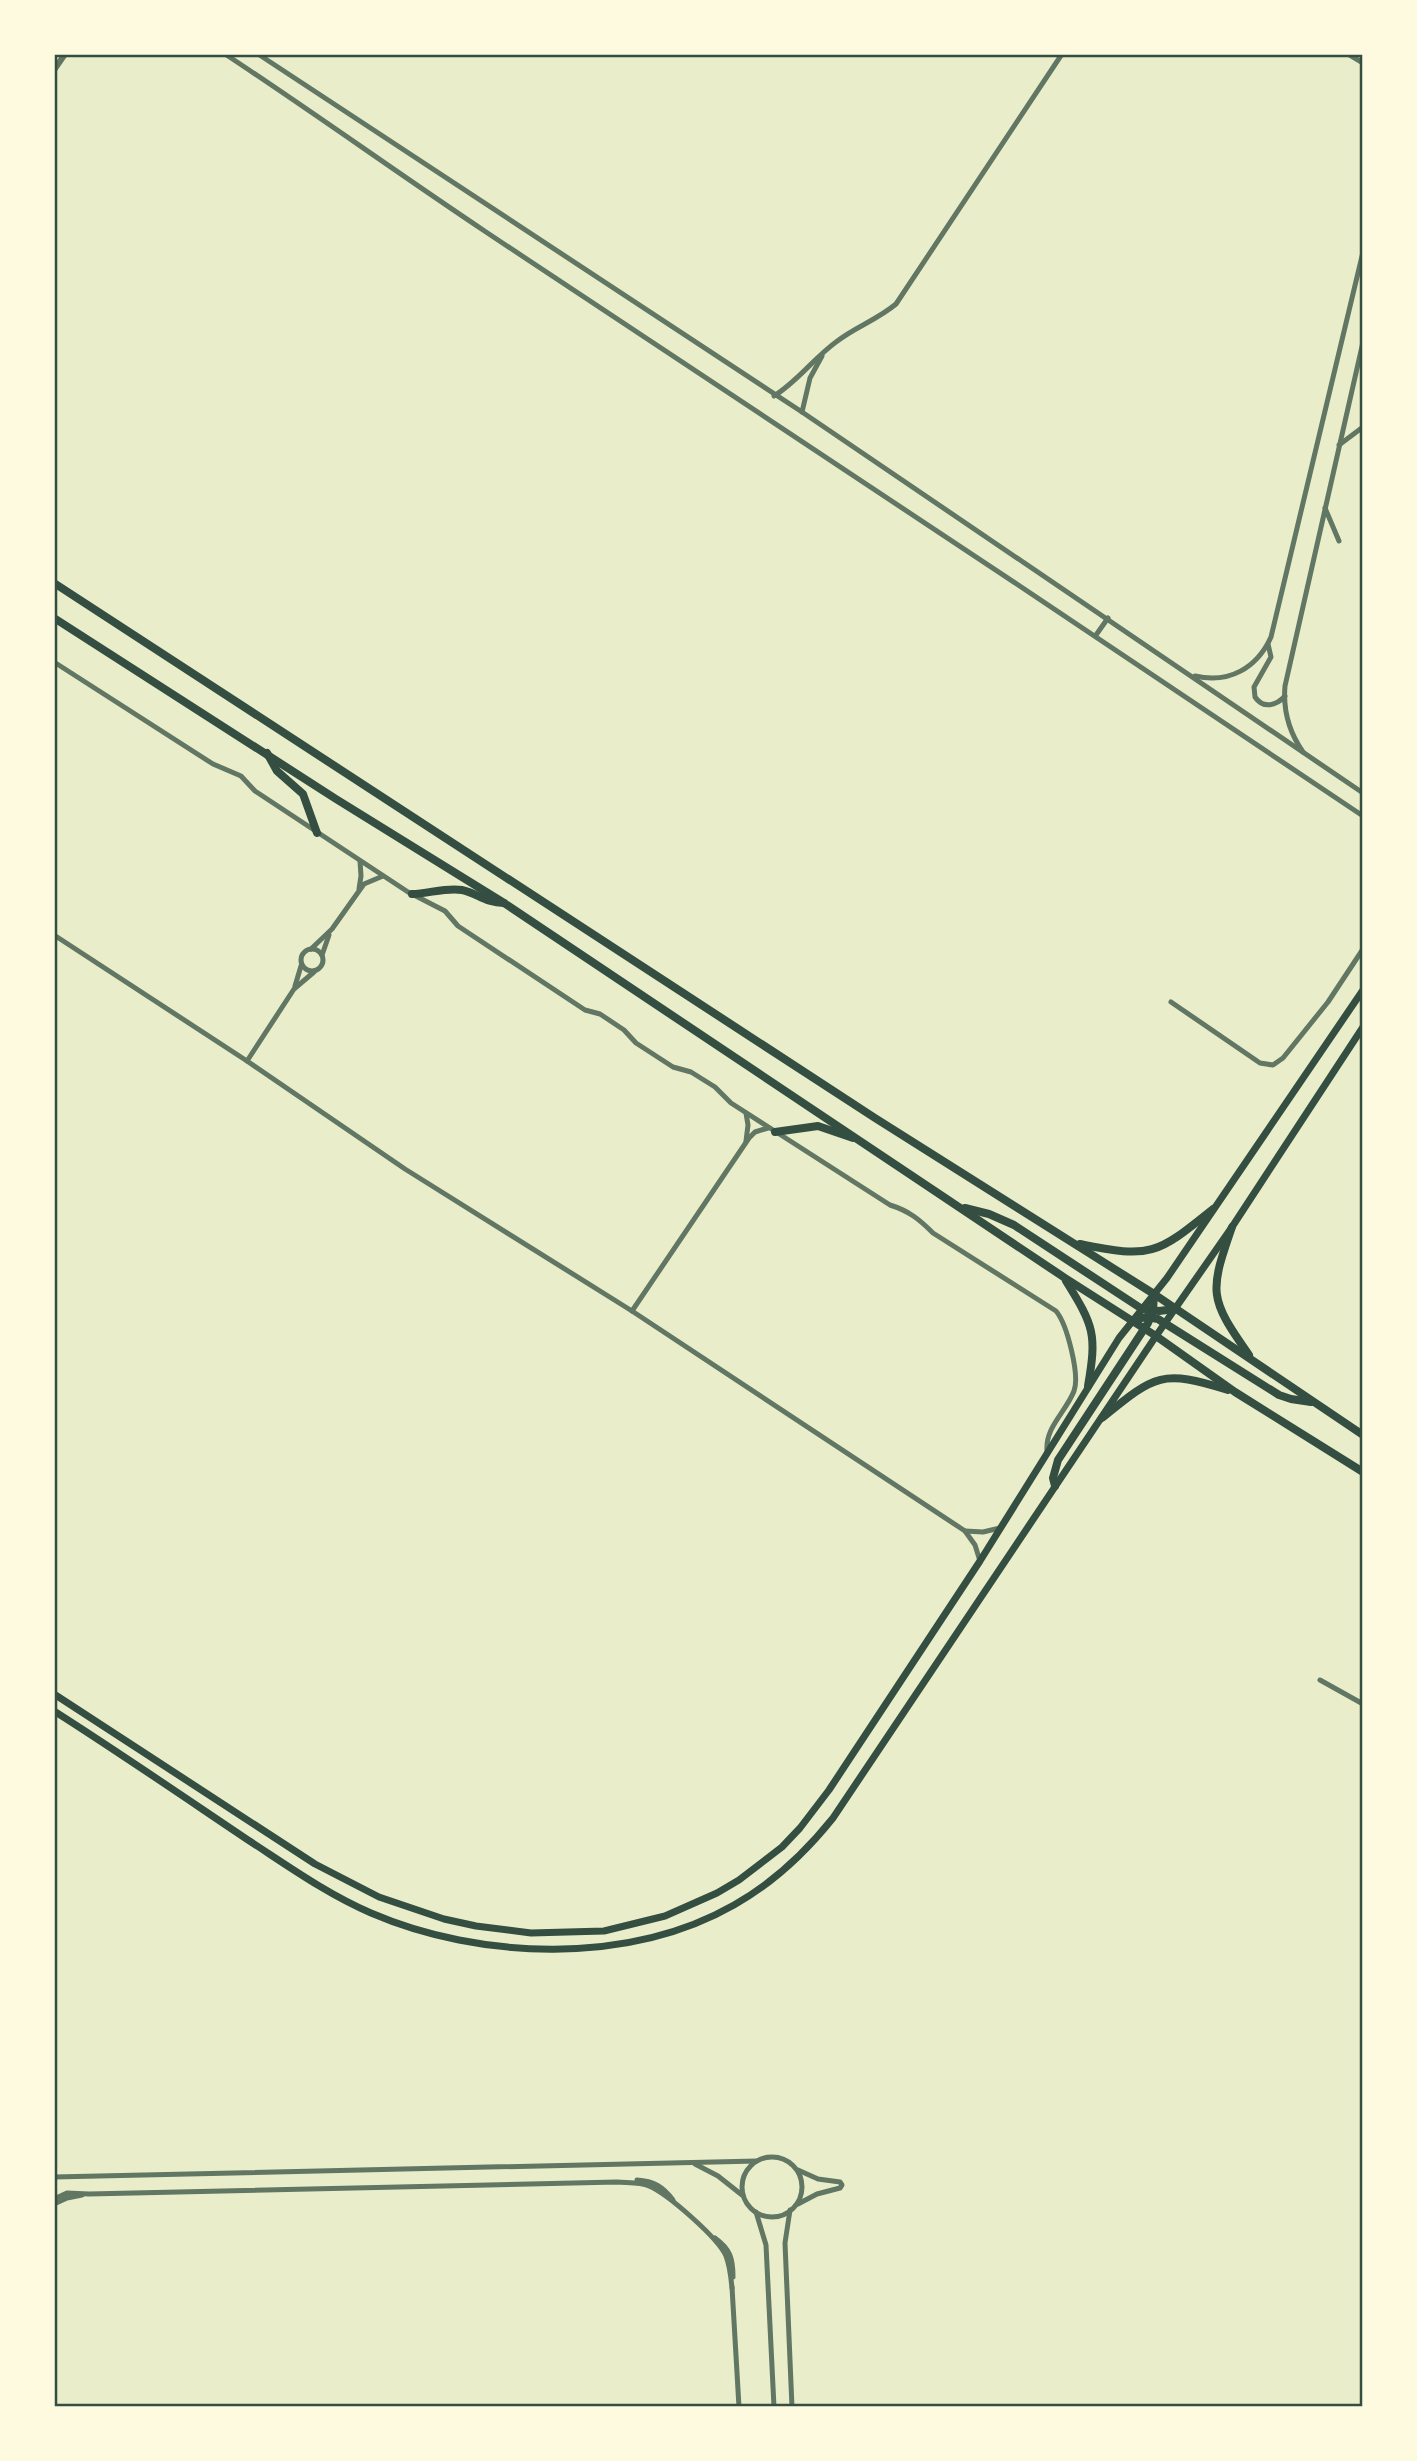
<svg xmlns="http://www.w3.org/2000/svg" width="1417" height="2461" font-family="'PT Sans Narrow',sans-serif">
<style>
.lines{fill:none;stroke-linecap:round;stroke-linejoin:round}
.minor{stroke:#617663;stroke-width:5}
.tertiary{stroke:#617663;stroke-width:6}
.secondary{stroke:#344e41;stroke-width:7}
.primary{stroke:#344e41;stroke-width:8}
.neatline{fill:none;stroke:#344e41;stroke-width:2.5}
</style>
<rect width="100%" height="100%" fill="#e9edc9"/>
<g class="lines">
<g class="minor">
<path d="M225,54C313,112 399,174 486,232C779,427 1072,619 1363,816"/>
<path d="M258,54L802,412L1363,793"/>
<path d="M1348,54L1363,63"/>
<path d="M774,396C798,381 814,358 836,342C855,327 877,320 896,304L1062,54"/>
<path d="M802,412L810,378L822,356"/>
<path d="M1339,445L1363,427"/>
<path d="M1325,508L1339,541"/>
<path d="M1096,635L1108,618"/>
<path d="M1268,644L1271,657L1254,687L1255,697C1263,709 1276,706 1285,696"/>
<path d="M54,662L213,764L241,776L255,791L408,892L445,911L458,926L585,1010L600,1014L624,1030L636,1043L673,1067L691,1072L715,1087L731,1103L890,1205C909,1211 919,1219 933,1233L1056,1311C1067,1324 1080,1375 1074,1391C1066,1412 1045,1427 1047,1451"/>
<path d="M1195,676C1229,684 1257,668 1271,637L1363,252"/>
<path d="M1303,752C1289,732 1283,709 1285,686L1363,342"/>
<path d="M359,889L361,876L360,861"/>
<path d="M54,935L247,1061L405,1169L632,1311L965,1531L975,1545L980,1561"/>
<circle cx="312" cy="960" r="11"/>
<path d="M311,949L332,929L364,884L383,876"/>
<path d="M322,955L329,935"/>
<path d="M295,986L301,966"/>
<path d="M1171,1002L1260,1063L1273,1065L1283,1058L1328,1002L1363,949"/>
<path d="M247,1061L294,989L314,972"/>
<path d="M746,1141L748,1125L746,1113"/>
<path d="M632,1311L749,1138L755,1132L768,1128"/>
<path d="M965,1531L983,1532L1000,1528"/>
<path d="M1320,1680L1363,1704"/>
<circle cx="772" cy="2187" r="30"/>
<path d="M695,2164L718,2176L742,2195"/>
<path d="M798,2170L818,2179L840,2182L842,2185L840,2188L817,2194L798,2204"/>
<path d="M54,2177L757,2161"/>
<path d="M637,2180C654,2181 663,2187 673,2200"/>
<path d="M54,2199L67,2193L89,2194L617,2182C627,2183 640,2182 649,2186C668,2194 718,2238 726,2256C730,2266 731,2278 732,2288"/>
<path d="M54,2204L67,2198L82,2195"/>
<path d="M790,2210L785,2243L792,2407"/>
<path d="M756,2212L766,2245L774,2407"/>
<path d="M715,2238C730,2249 733,2258 733,2277"/>
<path d="M732,2287L739,2407"/>
</g>
<path class="tertiary" d="M54,70L65,54"/>
<g class="secondary">
<path d="M54,1694L315,1864L379,1897L444,1919L476,1926L531,1933L604,1931L665,1916L717,1893L739,1880L782,1847L800,1828L829,1790L980,1561L1119,1338L1167,1278L1363,990"/>
<path d="M54,1711C120,1753 184,1797 248,1840C288,1866 327,1894 371,1913C480,1960 629,1965 734,1905C773,1883 805,1853 833,1818L1156,1336L1232,1227L1363,1027"/>
</g>
<g class="primary">
<path d="M54,583L875,1118L1154,1294L1363,1435"/>
<path d="M54,618L336,799L504,903L1065,1278L1156,1336L1235,1392L1363,1472"/>
<path d="M267,753L277,771L303,794L317,833"/>
<path d="M412,894C428,894 446,887 462,890C477,893 485,903 504,903"/>
<path d="M775,1132L818,1126L853,1138"/>
<path d="M965,1208L989,1214L1014,1225L1142,1309L1159,1311L1175,1309"/>
<path d="M1232,1227C1209,1293 1209,1298 1249,1355"/>
<path d="M1080,1244C1152,1259 1157,1254 1213,1209"/>
<path d="M1066,1281C1094,1326 1097,1334 1088,1386"/>
<path d="M1131,1321L1146,1317L1158,1319L1279,1395L1291,1399L1311,1402"/>
<path d="M1102,1418C1155,1375 1161,1369 1228,1390"/>
<path d="M1055,1486L1053,1478L1058,1460L1148,1323L1153,1311L1154,1294"/>
</g>
</g>
<rect width="1417" height="2461" fill="none" stroke="#fefae0" stroke-width="112"/>
<rect x="56" y="56" width="1305" height="2349" class="neatline"/>
</svg>
